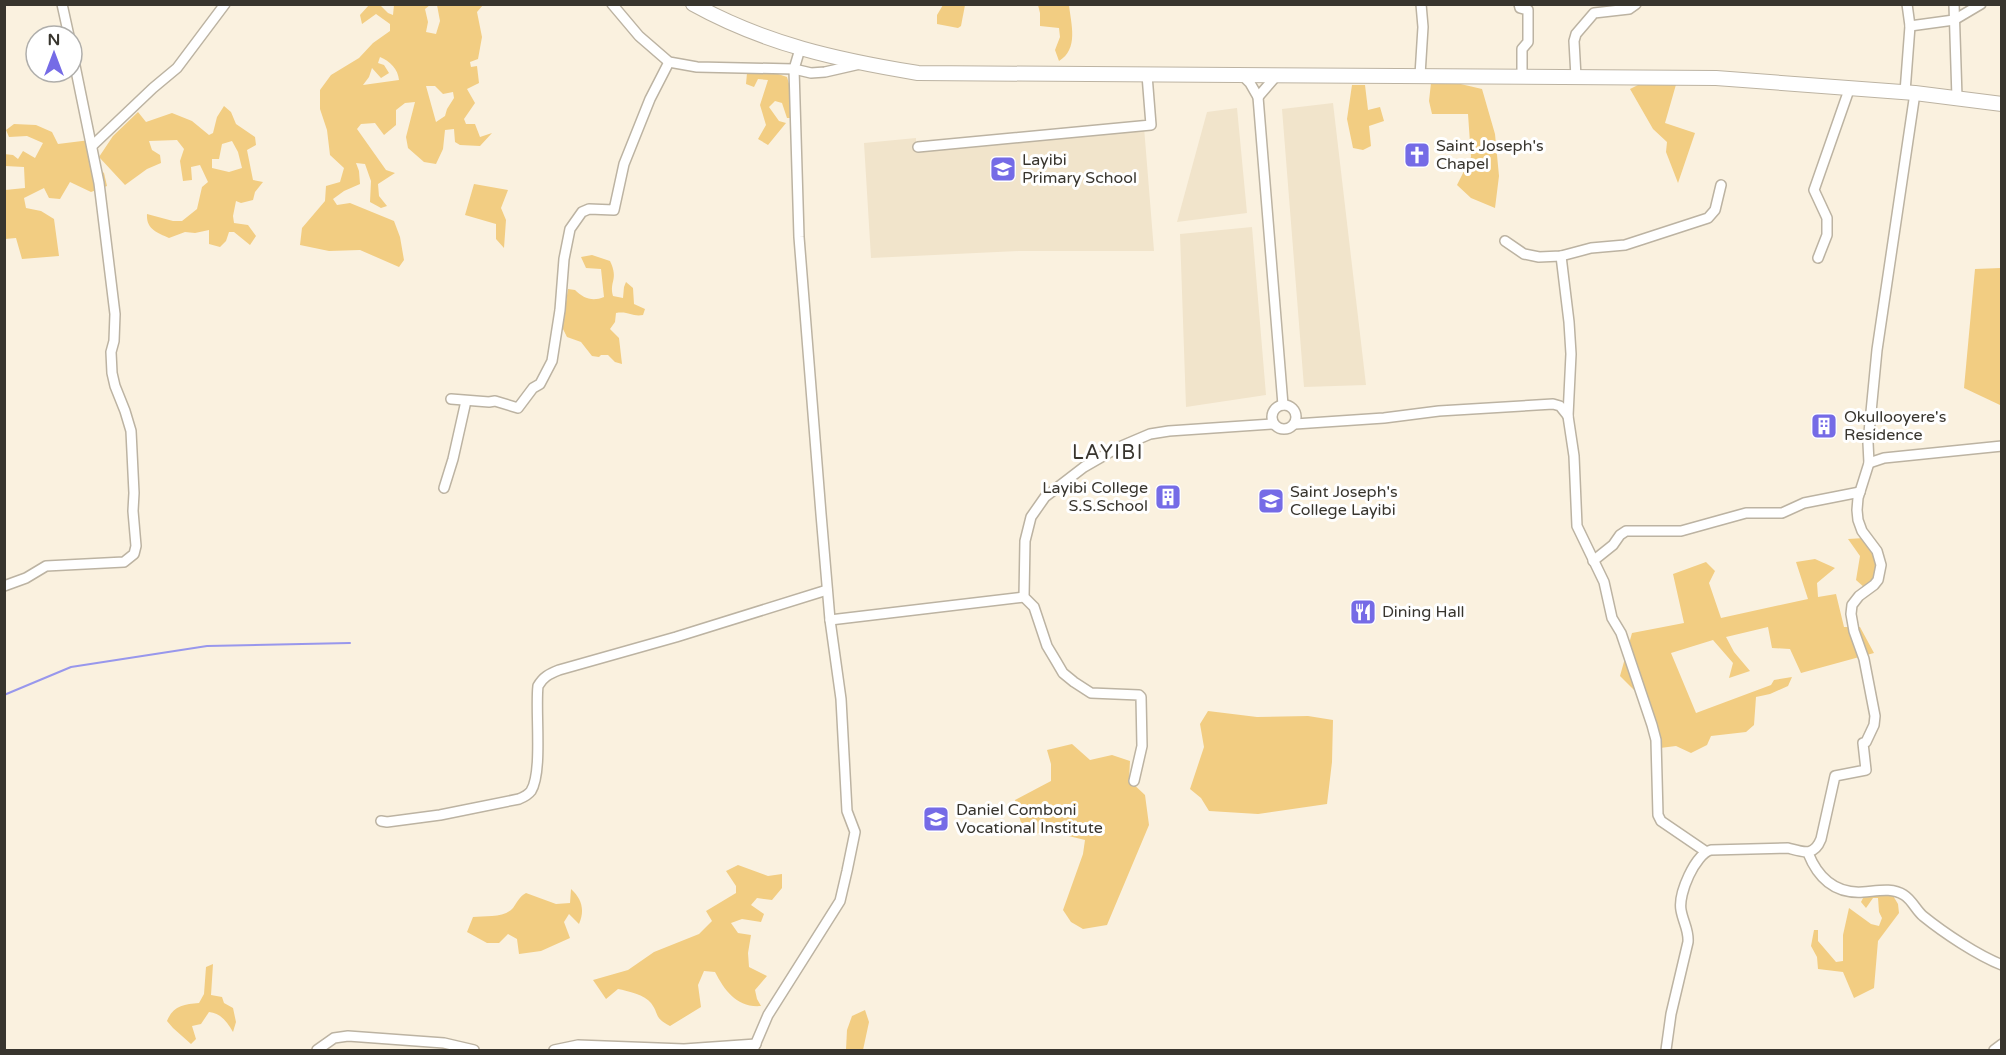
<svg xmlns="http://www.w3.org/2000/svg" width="2006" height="1055" font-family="'Varela Round',sans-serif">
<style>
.built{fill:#f1e4cb}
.green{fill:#f2cd82;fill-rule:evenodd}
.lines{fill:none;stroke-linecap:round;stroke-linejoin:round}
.stream{stroke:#9897ec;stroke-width:2}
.street-casing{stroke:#bcb3a2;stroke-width:12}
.secondary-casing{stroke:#bcb3a2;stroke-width:16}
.street{stroke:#fff;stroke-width:9}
.secondary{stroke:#fff;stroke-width:14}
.labels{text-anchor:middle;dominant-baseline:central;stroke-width:6;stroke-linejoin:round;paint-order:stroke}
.poi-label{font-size:16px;fill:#38352e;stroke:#fff;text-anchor:start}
.quarter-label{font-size:20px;letter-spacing:1.5px;fill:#38352e;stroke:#fff}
</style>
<rect width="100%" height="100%" fill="#faf1df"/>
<g class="built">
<path d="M1333,103L1366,385L1304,387L1282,109Z"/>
<path d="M1237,108L1247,213L1177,222L1207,112Z"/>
<path d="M1144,127L1154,251H1019L871,258L864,143L916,138V149Z"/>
<path d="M1252,227L1266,395L1186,407L1180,234Z"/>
</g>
<g class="green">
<path d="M369,5H380L388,13L393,15L394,5H430L425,9L428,22L426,32L436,34L440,21L437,5H483L477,12L482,37L478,59L470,62L471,67L477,66L479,83L467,89L475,103L464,119L466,124H475L480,137L492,133L480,146L460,145L455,142L454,129L445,130L443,149L436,164L424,162L408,148L406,137L415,102L405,103L396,110V125L384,135L375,123L361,124L357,129L386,170L395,173L378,184L379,196L387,206L381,208L370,202L371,181L365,164L356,163L359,171L360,184L344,191L333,199L337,205L350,203L394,221L400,237L404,260L399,267L360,250L329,251L300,245L302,228L325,201L326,186L340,182L344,168L330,155L327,130L320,109V90L331,75L359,58L373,43L390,31V24L376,14L362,24L360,15ZM380,57C390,61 398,69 399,80L363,85L369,77L372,68L381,78L389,73L384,65L378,63ZM426,86H435L443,94L453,92L454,98L447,109L445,116L436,122Z"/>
<path d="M943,5H965L961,26L958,28L937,24V15Z"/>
<path d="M1038,5H1069C1071,24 1079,49 1059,61L1055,50L1060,37L1059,28L1040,26V13Z"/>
<path d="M772,72L787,77L791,90L793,118H787L782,103L775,101L769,107L779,121L786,123L768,145L758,139L766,125L760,105L768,80L758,79L754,87L746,84L747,73Z"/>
<path d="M1646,81H1677L1665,123L1695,133L1678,183L1666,152L1667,142L1653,129L1630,89Z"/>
<path d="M1452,82L1482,89L1495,134L1499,176L1495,208L1471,198L1457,185L1471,157L1468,114H1432L1429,101L1431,83Z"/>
<path d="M1352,85H1365L1368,110L1380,107L1384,121L1369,126L1371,146L1363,150L1353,148L1347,119Z"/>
<path d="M224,106L231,112L236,124L255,137L256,145L247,150L253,180L263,182L255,192L253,200L241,203L236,201L233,216L234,223L248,225L256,236L250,245L234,232H229L226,241L220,247L209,244V230L195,233L185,232L169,238C157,233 146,229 147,214L173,221H182L197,209L202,187L208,182L200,165L191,167L192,180L183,181L180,161L184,149L177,140L149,141L152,150L160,155L161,163L147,169L125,185L99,157L113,136L138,112L146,122L172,113L192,121L209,135L213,133L217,117ZM232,141L238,152L242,168L229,172L212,168V159H219L222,144Z"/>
<path d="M14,124L36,125L52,132L58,144L90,140L93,163L104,173L107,186L91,192L70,182L60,199L49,198L44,188L24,198L26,208L41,211L54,219L59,256L22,259L16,238L5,239V190L25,188L24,167L5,166L4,154L13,155L18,159L23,151L35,158L43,143L27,136L9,137L6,130Z"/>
<path d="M474,184L508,190L501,208L506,220L504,248L496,239V224L465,215Z"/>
<path d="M592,255L610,261C619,280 609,281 613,296L623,298L624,287L626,282L633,288L634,304L645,309L643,315C632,317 629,311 616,313L615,322L610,329L619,338L622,364L615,362L608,355H601L599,357L592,356L581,342L567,337L562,327L568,289L575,290C583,298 592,302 604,297L601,269L586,268L581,257Z"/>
<path d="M2001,268L2000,405L1964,388L1975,269Z"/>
<path d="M1864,538C1874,556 1883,572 1865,588L1856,580L1860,556L1848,539Z"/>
<path d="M1815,559L1835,568L1817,583L1818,597L1836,594L1844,627H1860L1874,653L1801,673L1790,649L1772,648L1768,627L1726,637L1734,652L1750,671L1729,678L1733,663L1713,640L1671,653L1696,713L1771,685L1774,680L1792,677L1788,686L1770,694L1756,697L1754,725L1746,732L1711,736L1707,745L1691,753L1676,746L1660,748L1647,703L1620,676L1632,633L1684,623L1673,574L1706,562L1715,571L1709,583L1721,618L1808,599L1796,562Z"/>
<path d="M1208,711L1257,717L1308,716L1333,720L1332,762L1327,804L1258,814L1209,811L1201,798L1190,789L1204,747L1200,724Z"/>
<path d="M1072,744L1090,760L1112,755L1130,761L1129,780L1145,795L1149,825L1107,925L1083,929L1071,922L1063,910L1083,854L1085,840L1048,831L1030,835L1021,823L1015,800L1051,781V764L1047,750Z"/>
<path d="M738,865L768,876L782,874V888L772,900L757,898L751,905L764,914L761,922L742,919L731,923L738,933L751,935L748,953L749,967L767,976L755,990L757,999L761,1006C737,1008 725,991 715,972L704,971L698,985L701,1007L670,1026C653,1017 660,1015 651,1003C645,995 628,991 618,989L606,999L593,980L628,970L654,952L699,934L712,921L706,911L736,893V886L726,871Z"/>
<path d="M571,889C582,899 585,910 579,924L569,914L564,922L570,938L541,951L519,954L517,939L508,934L499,943H487L467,932L473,917C485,916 505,918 513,908C518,901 519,897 526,893L556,904L570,903Z"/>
<path d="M1869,894H1892L1898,904L1899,913L1878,941L1874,988L1854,998L1843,972L1818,969L1817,957L1811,946L1814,930H1818V941L1836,962L1843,961V935L1849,908L1871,924L1879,926L1882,918L1879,912L1878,898H1873L1866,908L1861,902L1864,896Z"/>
<path d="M213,964L211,995L222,997L224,1003L233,1008L236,1022L233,1032C227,1022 221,1013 209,1012L201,1024L192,1026L196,1039L191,1044L173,1028L167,1021C173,1006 184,1004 199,1003L204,994L206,967Z"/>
<path d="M865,1010L869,1022L863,1050H846L847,1030L852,1016Z"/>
</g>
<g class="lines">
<path class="stream" d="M4,695L71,667L207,646L350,643"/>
<defs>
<g id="street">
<path d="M62,4L69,36"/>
<path d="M612,4L639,36L669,62L697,67L794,69L811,73L825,72L860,64"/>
<path d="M1519,4L1520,8L1528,10V42L1522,49V76"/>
<path d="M1954,4L1957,98"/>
<path d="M1910,26L1954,20L1981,4"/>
<path d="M1242,75L1250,83L1258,97L1283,405"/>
<path d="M1420,75L1423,27L1421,4"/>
<path d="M1576,77L1574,41L1576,34L1594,13L1629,9L1636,4"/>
<path d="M1905,92L1910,26L1907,4"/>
<path d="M1258,97L1277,75"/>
<path d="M93,145L153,88L177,68L225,4"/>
<path d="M918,147L1151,125L1147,75"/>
<path d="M1505,241L1524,254L1539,257L1561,256L1591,248L1625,245L1708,218L1715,210L1721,185"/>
<path d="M1561,256L1569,322L1571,354L1568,416L1574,456L1577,526L1604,582L1612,618L1621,633L1652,725L1656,740L1658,815L1661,821L1705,851"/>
<path d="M1818,258L1827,235V218L1814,190L1850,87"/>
<path d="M451,399L489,402L495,401L518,408L533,388L540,384L552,361L560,310L564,259L570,229L582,212L589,209L614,210L624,164L650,99L669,62"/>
<circle cx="1284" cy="417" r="12"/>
<path d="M1295,424L1384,418L1439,411L1553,404L1560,406L1568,416"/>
<path d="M1869,463L1884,458L2002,446"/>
<path d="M444,488L453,459L466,401"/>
<path d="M1593,561L1613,545L1620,535L1626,531H1681L1746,513H1782L1804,503L1860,492"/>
<path d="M4,586L26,578L46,566L124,562L134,554L136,546L133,511L134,493L131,431L125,411L115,386L112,373L111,352L114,341L115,314L99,183L72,51"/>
<path d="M830,620L1024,597"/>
<path d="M1134,781L1142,746L1141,697L1139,695L1091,693L1074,682L1063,673L1056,661L1047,646L1034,607L1024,597L1025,541L1031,517L1045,497L1084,467L1117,448L1150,434L1169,431L1273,424"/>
<path d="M381,821L387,822L440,815L519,799C524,797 528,795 531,791C543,772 535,710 538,686C543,677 549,674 559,670L676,637L827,590"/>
<path d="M1808,853C1818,878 1835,894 1863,892C1877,891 1892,887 1904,895C1912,900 1916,910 1923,916C1944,933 1977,955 2002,965"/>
<path d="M317,1050L334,1038L348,1036L444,1043L474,1050"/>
<path d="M554,1050L578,1045L684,1049L756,1044"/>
<path d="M753,1050L768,1015L840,901L847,871L855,832L847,811L841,699L830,620L821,514L799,237L794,69L800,49"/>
<path d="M1666,1050L1671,1014L1688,942C1689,930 1683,922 1681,910C1678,894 1695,854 1711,850L1788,848C1803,852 1814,857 1821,839L1835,776L1866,770L1863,743L1866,742L1874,725L1875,716L1864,659L1854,631L1851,614L1852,605L1859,596L1874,585L1878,580L1881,565L1877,551L1862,531L1858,520L1857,510L1858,498L1869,463L1868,443L1877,350L1915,93"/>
<path d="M1994,1050L2002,1044"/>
</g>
<path id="secondary" d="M693,4C765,44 838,60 918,73L1716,78L1915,93L2002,104"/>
</defs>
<use href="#street" class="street-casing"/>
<use href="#secondary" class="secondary-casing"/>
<use href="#street" class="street"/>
<use href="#secondary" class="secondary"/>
</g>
<defs>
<symbol id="church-square" viewBox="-11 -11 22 22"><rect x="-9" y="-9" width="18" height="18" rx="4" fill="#756be6" stroke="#fff"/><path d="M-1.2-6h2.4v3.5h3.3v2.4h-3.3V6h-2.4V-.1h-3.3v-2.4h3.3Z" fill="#fff"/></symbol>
<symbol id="school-square" viewBox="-11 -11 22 22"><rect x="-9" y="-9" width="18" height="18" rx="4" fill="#756be6" stroke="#fff"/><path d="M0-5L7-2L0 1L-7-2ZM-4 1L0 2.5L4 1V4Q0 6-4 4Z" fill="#fff"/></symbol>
<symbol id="building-square" viewBox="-11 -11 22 22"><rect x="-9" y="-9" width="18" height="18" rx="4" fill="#756be6" stroke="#fff"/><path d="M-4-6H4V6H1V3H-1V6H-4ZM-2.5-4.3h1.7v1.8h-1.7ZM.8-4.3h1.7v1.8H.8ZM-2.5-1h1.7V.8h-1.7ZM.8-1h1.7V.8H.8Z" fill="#fff"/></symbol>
<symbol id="restaurant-square" viewBox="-11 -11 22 22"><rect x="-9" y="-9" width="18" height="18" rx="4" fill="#756be6" stroke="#fff"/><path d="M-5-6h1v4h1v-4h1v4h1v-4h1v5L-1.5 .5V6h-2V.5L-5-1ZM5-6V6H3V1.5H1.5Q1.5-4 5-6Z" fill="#fff"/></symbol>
</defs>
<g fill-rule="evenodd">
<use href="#church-square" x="1402" y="140" width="30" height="30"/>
<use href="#school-square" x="988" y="154" width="30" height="30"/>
<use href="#building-square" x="1809" y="411" width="30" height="30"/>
<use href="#building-square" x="1153" y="482" width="30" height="30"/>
<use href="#school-square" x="1256" y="486" width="30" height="30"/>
<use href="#restaurant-square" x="1348" y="597" width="30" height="30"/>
<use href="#school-square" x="921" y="804" width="30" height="30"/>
</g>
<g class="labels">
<g class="poi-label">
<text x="1436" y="146">Saint Joseph's<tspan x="1436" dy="18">Chapel</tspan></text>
<text x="1022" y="160">Layibi<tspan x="1022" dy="18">Primary School</tspan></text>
<text x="1844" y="417">Okullooyere's<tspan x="1844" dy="18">Residence</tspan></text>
<text x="1148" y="488" text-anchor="end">Layibi College<tspan x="1148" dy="18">S.S.School</tspan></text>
<text x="1290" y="492">Saint Joseph's<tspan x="1290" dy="18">College Layibi</tspan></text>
<text x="1382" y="612">Dining Hall</text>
<text x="956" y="810">Daniel Comboni<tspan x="956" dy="18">Vocational Institute</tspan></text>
</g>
<g class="quarter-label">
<text x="1108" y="453">LAYIBI</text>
</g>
</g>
<rect width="2006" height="1055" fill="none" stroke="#38352e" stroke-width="12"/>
<g transform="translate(54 54)"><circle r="28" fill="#ffffff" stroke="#afaeab" stroke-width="1.5"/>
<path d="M0-4.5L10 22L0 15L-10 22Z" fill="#756be6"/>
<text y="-9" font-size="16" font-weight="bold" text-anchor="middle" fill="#38352e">N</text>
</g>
</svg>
